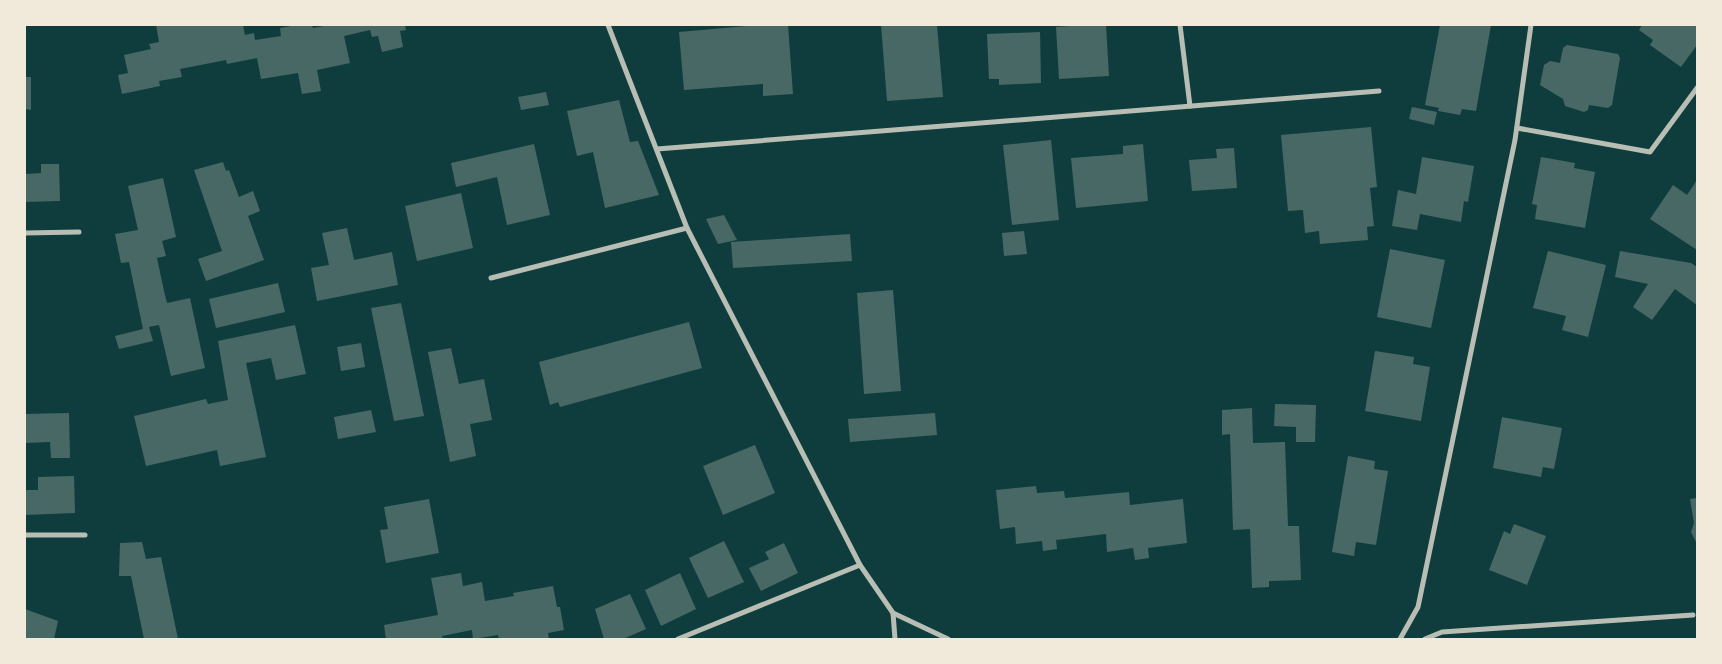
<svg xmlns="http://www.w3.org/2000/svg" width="1722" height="664" font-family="'Public Sans',sans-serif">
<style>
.building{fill:#486865}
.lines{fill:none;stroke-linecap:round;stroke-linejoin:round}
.minor{stroke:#b8beb3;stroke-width:5}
</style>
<rect width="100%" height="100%" fill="#0f3d3e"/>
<g class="building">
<path d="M156,25H243L245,35L254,33L255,40L281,36L280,28L297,25H312L313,28L329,25H405L406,30L400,31L403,47L382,52L378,36L372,37L370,30L344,36L350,63L317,70L321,91L302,94L298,73L261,79L257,58L227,64L226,60L180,69L182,77L159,81L160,86L122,94L118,75L128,73L124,55L151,49L149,44L159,42Z"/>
<path d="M758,25H788L793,94L763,96V84L684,90L679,32Z"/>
<path d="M881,25H937L943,97L887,101Z"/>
<path d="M1083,25H1106L1109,76L1059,79L1056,27Z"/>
<path d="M1440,25H1491L1476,111L1462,109L1460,115L1438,111L1439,108L1425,105Z"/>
<path d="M1642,25H1697V45L1681,67L1650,45L1653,40L1639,30Z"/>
<path d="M1040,32L1041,83L999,85V79H989L987,34Z"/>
<path d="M1567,45L1618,54L1620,58L1612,105L1608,108L1589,105L1588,110L1584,112L1565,106L1563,99L1540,85L1544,65L1550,61L1560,63L1563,48Z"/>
<path d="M25,77H31V110L25,109Z"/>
<path d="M546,92L549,105L521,110L518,97Z"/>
<path d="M619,100L630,142L638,141L659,195L605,208L593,152L577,156L567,111Z"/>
<path d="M1412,107L1437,112L1434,125L1409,119Z"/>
<path d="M1371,127L1377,187L1370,188L1374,226L1367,227L1368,240L1320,244L1319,231L1305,233L1303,210L1288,211L1281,135Z"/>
<path d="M1051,140L1059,220L1012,225L1003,145Z"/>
<path d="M534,144L550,215L507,225L497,177L456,187L451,163Z"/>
<path d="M1143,144L1148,201L1076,208L1071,158L1123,154V146Z"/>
<path d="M1234,148L1237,188L1192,191L1189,160L1217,158L1216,149Z"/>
<path d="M1422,157L1474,166L1468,202L1464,201L1461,222L1420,214L1417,230L1392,226L1398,190L1416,194Z"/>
<path d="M1541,157L1575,163L1574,168L1595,172L1585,228L1535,219L1537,205L1532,204Z"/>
<path d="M223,162L226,171L229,170L239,197L253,191L260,211L248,216L264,260L206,281L198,259L222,251L194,170Z"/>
<path d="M41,164H59L60,201L25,202V174L41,173Z"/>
<path d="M163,178L176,237L162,241L166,256L157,258L164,291L167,303L190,298L205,368L171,376L159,325L149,327L153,341L119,349L115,336L143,329L129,262L121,263L115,234L138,230L128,186Z"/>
<path d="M1697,180V250L1650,219L1673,185L1687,195Z"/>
<path d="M461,193L473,248L417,261L405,206Z"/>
<path d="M724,215L737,240L718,244L706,219Z"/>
<path d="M347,228L354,260L392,252L398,285L317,301L311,268L329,265L322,233Z"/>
<path d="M1024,231L1027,254L1004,256L1002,233Z"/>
<path d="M850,234L852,261L733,268L731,242Z"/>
<path d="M1390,249L1445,260L1431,328L1377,317Z"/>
<path d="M1548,251L1606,265L1588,337L1562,330L1566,316L1533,308Z"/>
<path d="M1620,251L1691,263L1697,267V305L1675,289L1652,320L1633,307L1648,284L1615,277Z"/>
<path d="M278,283L285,312L216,328L209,299Z"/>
<path d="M893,290L901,391L864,394L857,293Z"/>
<path d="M401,303L424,416L394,421L371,308Z"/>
<path d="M689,322L702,368L560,407L558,402L550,405L539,362Z"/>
<path d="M295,325L306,374L276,380L271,358L246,363L266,457L220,466L217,450L146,466L134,416L206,399L208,404L228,400L218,341Z"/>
<path d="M361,343L365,367L341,371L337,347Z"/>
<path d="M451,348L459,384L484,379L492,420L470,424L476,456L450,462L428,352Z"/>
<path d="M1375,351L1414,357L1413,364L1430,367L1421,421L1365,411Z"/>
<path d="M1275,404L1316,405L1315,442H1296V427L1274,426Z"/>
<path d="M1252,408L1253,443L1285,442L1288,526H1299L1301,580L1269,581V587L1252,588L1250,529L1233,530L1230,434L1222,435V410Z"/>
<path d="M371,410L376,432L338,439L334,417Z"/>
<path d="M69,413L70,458H51L50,442L25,443V414Z"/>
<path d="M935,413L937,435L850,442L848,419Z"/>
<path d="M1502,417L1562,428L1554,469L1543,467L1541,477L1493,468Z"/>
<path d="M755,445L775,493L723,515L703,466Z"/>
<path d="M1348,456L1375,461L1374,469L1388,471L1376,545L1356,542L1354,556L1332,552Z"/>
<path d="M74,476L75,513L25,515V490H38V477Z"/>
<path d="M1036,486L1037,493L1064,491L1065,498L1129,492L1130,505L1183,499L1187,543L1148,548L1149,558L1135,560L1133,548L1107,552L1106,534L1056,540L1057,549L1043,551L1042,541L1016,544L1015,527L1000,529L996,490Z"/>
<path d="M1697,498V544L1691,532L1694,523L1690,499Z"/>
<path d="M429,499L439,553L386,563L380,530L388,529L384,507Z"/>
<path d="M1514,524L1546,536L1527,585L1489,570L1504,531L1510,534Z"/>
<path d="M724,541L744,582L708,598L689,558Z"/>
<path d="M142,542L146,559L161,557L178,639H144L131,576H119L120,543Z"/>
<path d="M784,543L798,573L761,591L749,568L769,559L765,552Z"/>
<path d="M461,573L463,586L482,582L485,601L514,596L513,593L553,586L557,607H560L564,630L548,633L549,639H499L498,635L473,639L472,630L442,636L443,639H386L384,625L438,615L431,578Z"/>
<path d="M680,573L696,609L661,626L645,590Z"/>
<path d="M630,594L646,629L623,639H604L595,609Z"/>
<path d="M25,609L58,621L54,639H25Z"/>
</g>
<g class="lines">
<g class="minor">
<path d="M608,25L687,228L860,565L893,613L948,639"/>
<path d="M1180,25L1190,106"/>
<path d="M1517,128L1650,152L1697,88"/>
<path d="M657,149L1379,91"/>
<path d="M25,233L79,232"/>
<path d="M491,278L687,228"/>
<path d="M25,535H85"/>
<path d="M893,613L895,639"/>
<path d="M678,639L860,565"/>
<path d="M1400,639L1418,607L1515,140L1531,25"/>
<path d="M1425,639L1442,632L1693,615"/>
</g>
</g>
<rect width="1722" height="664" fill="none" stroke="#f1e9da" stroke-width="52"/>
</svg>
